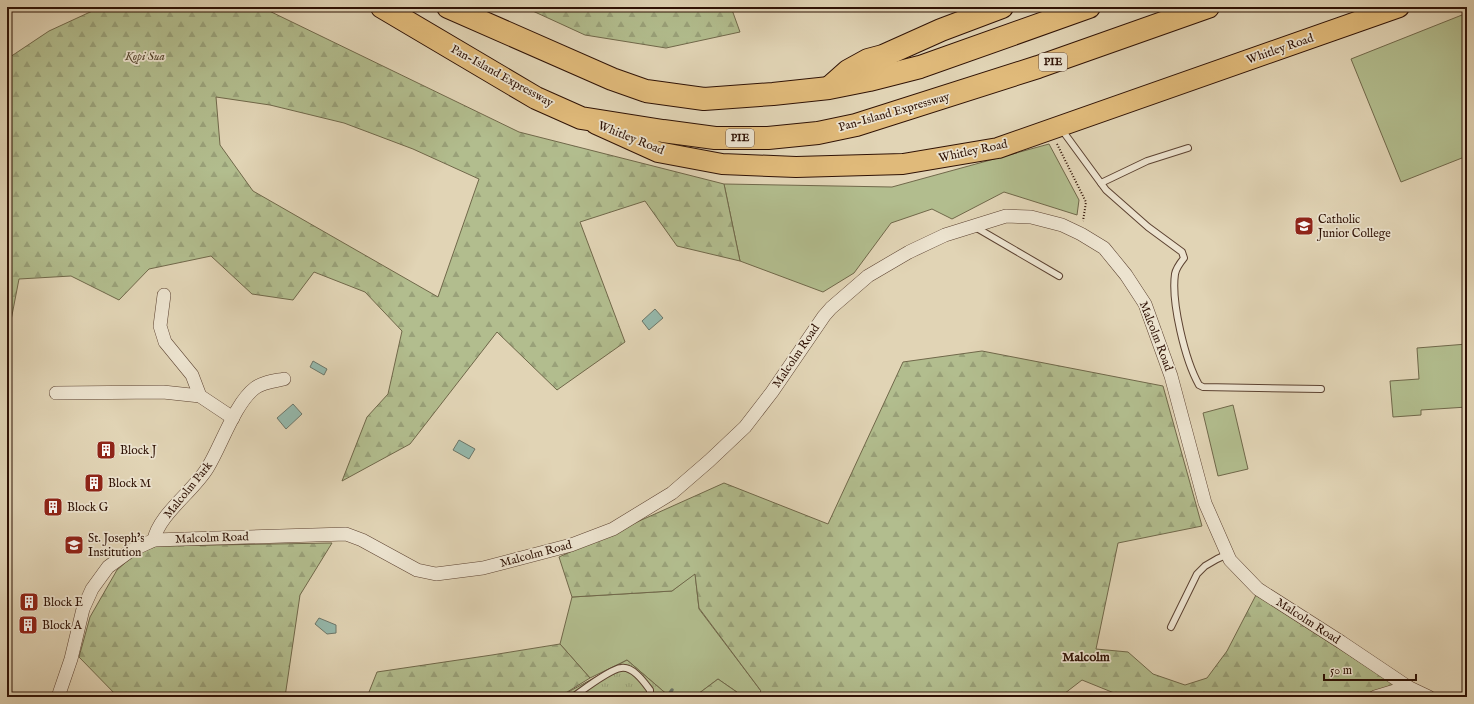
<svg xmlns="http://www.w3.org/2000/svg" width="1474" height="704" font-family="'IM FELL English',serif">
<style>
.green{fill:#b2bd8e;stroke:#70684a}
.forest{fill:url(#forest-firs);stroke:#70684a;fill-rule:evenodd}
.park{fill:url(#park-tufts);stroke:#70684a}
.water{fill:#95b8ab;stroke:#6c7669}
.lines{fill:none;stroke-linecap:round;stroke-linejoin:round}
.stream{stroke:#6c7669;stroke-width:3.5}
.lane-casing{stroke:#5c4231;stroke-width:8}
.street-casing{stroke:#5c4231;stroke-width:14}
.primary-casing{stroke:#2f1205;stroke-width:22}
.highway-casing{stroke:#2f1205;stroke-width:24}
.path{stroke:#2f1205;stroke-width:2;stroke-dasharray:1 2;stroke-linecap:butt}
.lane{stroke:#ece3cf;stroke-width:6}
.street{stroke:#ece3cf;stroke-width:13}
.primary{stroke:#e0ba7a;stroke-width:20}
.highway{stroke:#e0ba7a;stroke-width:22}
.labels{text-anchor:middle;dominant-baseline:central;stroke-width:3.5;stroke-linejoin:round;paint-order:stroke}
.shield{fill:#ece3cf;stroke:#685142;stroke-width:1}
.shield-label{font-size:11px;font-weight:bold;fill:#2f1205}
.street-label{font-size:12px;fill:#2f1205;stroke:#ece3cf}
.park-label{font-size:12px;font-style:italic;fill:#56452e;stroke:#ece3cf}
.poi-label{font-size:12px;fill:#2f1205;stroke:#ece3cf;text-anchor:start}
.neighbourhood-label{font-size:13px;font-weight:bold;fill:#2f1205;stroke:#ece3cf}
</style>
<defs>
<pattern id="forest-firs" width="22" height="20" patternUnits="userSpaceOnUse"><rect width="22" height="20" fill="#b2bd8e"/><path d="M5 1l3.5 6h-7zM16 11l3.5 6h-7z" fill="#99a179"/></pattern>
<pattern id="park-tufts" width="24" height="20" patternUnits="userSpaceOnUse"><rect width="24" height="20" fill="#b2bd8e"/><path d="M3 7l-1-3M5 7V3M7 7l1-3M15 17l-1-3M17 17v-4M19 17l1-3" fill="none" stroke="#99a179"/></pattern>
</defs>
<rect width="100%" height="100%" fill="#e1d4b5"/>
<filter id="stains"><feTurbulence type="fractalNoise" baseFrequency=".005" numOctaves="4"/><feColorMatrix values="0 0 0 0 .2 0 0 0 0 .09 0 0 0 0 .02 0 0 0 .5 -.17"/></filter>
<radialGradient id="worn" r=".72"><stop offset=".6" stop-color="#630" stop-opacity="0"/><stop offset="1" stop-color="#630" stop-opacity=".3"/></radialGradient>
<g class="green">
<path d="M1467,13V156L1401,182L1351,59Z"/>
<path d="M1049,144L1079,200L1077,215L1004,192L952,219L932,209L891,223L854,273L823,292L740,261L724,184L892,187Z"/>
<path d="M1467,344V407L1421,410V415L1393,417L1390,381L1419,379L1417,348Z"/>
<path d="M1233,405L1248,469L1218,476L1203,413Z"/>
<path d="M695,573L699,609L761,691L755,697H744L718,679L694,697H670L627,660L590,678L560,644L572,597L672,591Z"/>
</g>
<g class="forest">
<path d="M101,7H261L519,132L724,184L740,261L677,246L645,201L580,222L625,342L557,390L497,332L410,444L342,481L367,417L388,394L402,331L365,292L314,272L293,300L252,294L211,256L149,269L119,300L71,276L19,279L7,341V59L49,31ZM216,97L270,105L344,123L413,149L479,179L438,297L253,191L220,145Z"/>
<path d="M524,7H731L740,32L666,48L585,35Z"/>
<path d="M982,351L1163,386L1202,526L1118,543L1096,649L1128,652L1153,674L1185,685L1207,678L1227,651L1256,595L1395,685L1360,697H1124L1082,680L1060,697H755L761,691L699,608L695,574L672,591L572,597L559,557L724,483L828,524L903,362Z"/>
<path d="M332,543L300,595L285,697H118L79,657L90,617L117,570L134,555L157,546Z"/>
<path d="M560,644L590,678L559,697H367L377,672L492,655Z"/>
<path d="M718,679L744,697H694Z"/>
</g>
<path class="park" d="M627,660L670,697H559Z"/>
<g class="water">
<path d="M655,309L663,318L649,330L642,321Z"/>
<path d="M313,361L327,369L324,375L310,367Z"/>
<path d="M293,404L302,414L286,429L277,418Z"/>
<path d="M459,440L475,449L469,459L453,450Z"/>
<path d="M319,618L336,625V633L327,634L315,624Z"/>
</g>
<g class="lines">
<path class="stream" d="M667,697L672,690"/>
<defs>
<g id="lane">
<path d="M1062,130L1106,190L1148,227L1182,252L1184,258C1180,263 1176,268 1175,274C1171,302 1185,360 1199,385L1203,387L1321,389"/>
<path d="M1101,183L1147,161L1188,148"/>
<path d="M975,227L1059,276"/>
<path d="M1171,627L1197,574L1205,566L1217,559L1228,554"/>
<path d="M573,697C583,690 610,669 621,668C633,666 644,682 650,690V697"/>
</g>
<g id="street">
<path d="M164,295L160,326L165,342L192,375L200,396"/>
<path d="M56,393L163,392L200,396L233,418"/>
<path d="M154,540C158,515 195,490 208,467C221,446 235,403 255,388C263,382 274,381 284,379"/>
<path d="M58,697L71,659L83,609L92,589L108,567L130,551L154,540L346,534L362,540L417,570L436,574L483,568L571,545L613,529L672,493L709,461L745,427L772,392L824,316L831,308L868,276L909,252L945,235L1006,216L1031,217L1062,225L1081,234L1104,248L1126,275L1145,304L1171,376L1205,503L1230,560L1258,589L1341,642L1408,687L1429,697"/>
<path d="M1375,697L1408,687"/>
</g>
<path id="primary" d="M596,124L658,152L722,164L796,167L903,164L998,148L1399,7"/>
<g id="highway">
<path d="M382,7L536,98L581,118L663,131L715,138H768L818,133L856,125L1038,67L1208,7"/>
<path d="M448,7L612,79L646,91L704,99L773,94L829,88L869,80L920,67L1089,7"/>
<path d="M830,87L848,71L868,60L883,56L941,30L1002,7"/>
</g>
</defs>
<use href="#lane" class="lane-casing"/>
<use href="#street" class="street-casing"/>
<use href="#primary" class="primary-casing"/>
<use href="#highway" class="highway-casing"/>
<g class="path">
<path d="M1414,9L1419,7"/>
<path d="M1057,144L1086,202L1083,221"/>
</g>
<use href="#lane" class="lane"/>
<use href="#street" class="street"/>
<use href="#primary" class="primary"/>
<use href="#highway" class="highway"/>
</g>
<defs>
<symbol id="university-square" viewBox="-11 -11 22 22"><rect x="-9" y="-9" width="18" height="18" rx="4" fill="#8f2418" stroke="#ece3cf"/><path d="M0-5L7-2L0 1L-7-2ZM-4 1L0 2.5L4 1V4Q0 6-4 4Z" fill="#fff"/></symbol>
<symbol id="building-square" viewBox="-11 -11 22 22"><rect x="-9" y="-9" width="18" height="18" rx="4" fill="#8f2418" stroke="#ece3cf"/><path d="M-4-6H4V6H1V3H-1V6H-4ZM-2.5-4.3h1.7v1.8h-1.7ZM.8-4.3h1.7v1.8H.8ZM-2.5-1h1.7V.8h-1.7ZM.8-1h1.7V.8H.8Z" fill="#fff"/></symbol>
<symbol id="school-square" viewBox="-11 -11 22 22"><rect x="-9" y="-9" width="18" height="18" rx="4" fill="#8f2418" stroke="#ece3cf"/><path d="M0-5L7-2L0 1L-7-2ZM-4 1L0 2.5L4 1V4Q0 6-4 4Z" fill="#fff"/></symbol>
</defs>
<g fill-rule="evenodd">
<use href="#university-square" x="1293" y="215" width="22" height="22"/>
<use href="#building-square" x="95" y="439" width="22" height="22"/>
<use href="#building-square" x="83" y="472" width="22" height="22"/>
<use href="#building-square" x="42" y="496" width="22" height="22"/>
<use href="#school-square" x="63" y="534" width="22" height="22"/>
<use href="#building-square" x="18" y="591" width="22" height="22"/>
<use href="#building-square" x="17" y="614" width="22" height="22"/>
</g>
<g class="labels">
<g class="shield">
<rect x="1039" y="53" width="28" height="18" rx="3"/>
<rect x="726" y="129" width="28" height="18" rx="3"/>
</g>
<g class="shield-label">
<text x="1053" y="62">PIE</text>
<text x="740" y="138">PIE</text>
</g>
<g class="street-label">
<text transform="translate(1280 49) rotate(-19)">Whitley Road</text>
<text transform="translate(502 76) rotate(29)">Pan-Island Expressway</text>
<text transform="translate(894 112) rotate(-16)">Pan-Island Expressway</text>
<text transform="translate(631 138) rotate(22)">Whitley Road</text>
<text transform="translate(973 151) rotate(-12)">Whitley Road</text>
<text transform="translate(1156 336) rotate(69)">Malcolm Road</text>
<text transform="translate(796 356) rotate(-56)">Malcolm Road</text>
<text transform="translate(188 490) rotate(-51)">Malcolm Park</text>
<text transform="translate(212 538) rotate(-2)">Malcolm Road</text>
<text transform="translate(536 554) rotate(-15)">Malcolm Road</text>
<text transform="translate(1308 621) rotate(33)">Malcolm Road</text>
</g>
<g class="park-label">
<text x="145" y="56">Kopi Sua</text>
</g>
<g class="poi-label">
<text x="1318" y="219">Catholic<tspan x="1318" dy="14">Junior College</tspan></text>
<text x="120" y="450">Block J</text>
<text x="108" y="483">Block M</text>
<text x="67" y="507">Block G</text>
<text x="88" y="538">St. Joseph's<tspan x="88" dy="14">Institution</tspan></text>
<text x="43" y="602">Block E</text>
<text x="42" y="625">Block A</text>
</g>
<g class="neighbourhood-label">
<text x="1086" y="657">Malcolm</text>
</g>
</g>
<rect width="1474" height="704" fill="none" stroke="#e1d4b5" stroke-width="24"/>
<rect x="8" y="8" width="1458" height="688" fill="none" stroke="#2f1205" stroke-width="2"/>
<rect x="12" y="12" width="1450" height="680" fill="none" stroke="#2f1205"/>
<path d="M1324 674v6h92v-6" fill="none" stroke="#2f1205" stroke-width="2"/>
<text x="1330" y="674" font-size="12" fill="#2f1205" stroke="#ece3cf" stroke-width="3" paint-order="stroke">50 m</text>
<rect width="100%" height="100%" filter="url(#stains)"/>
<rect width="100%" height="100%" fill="url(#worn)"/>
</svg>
